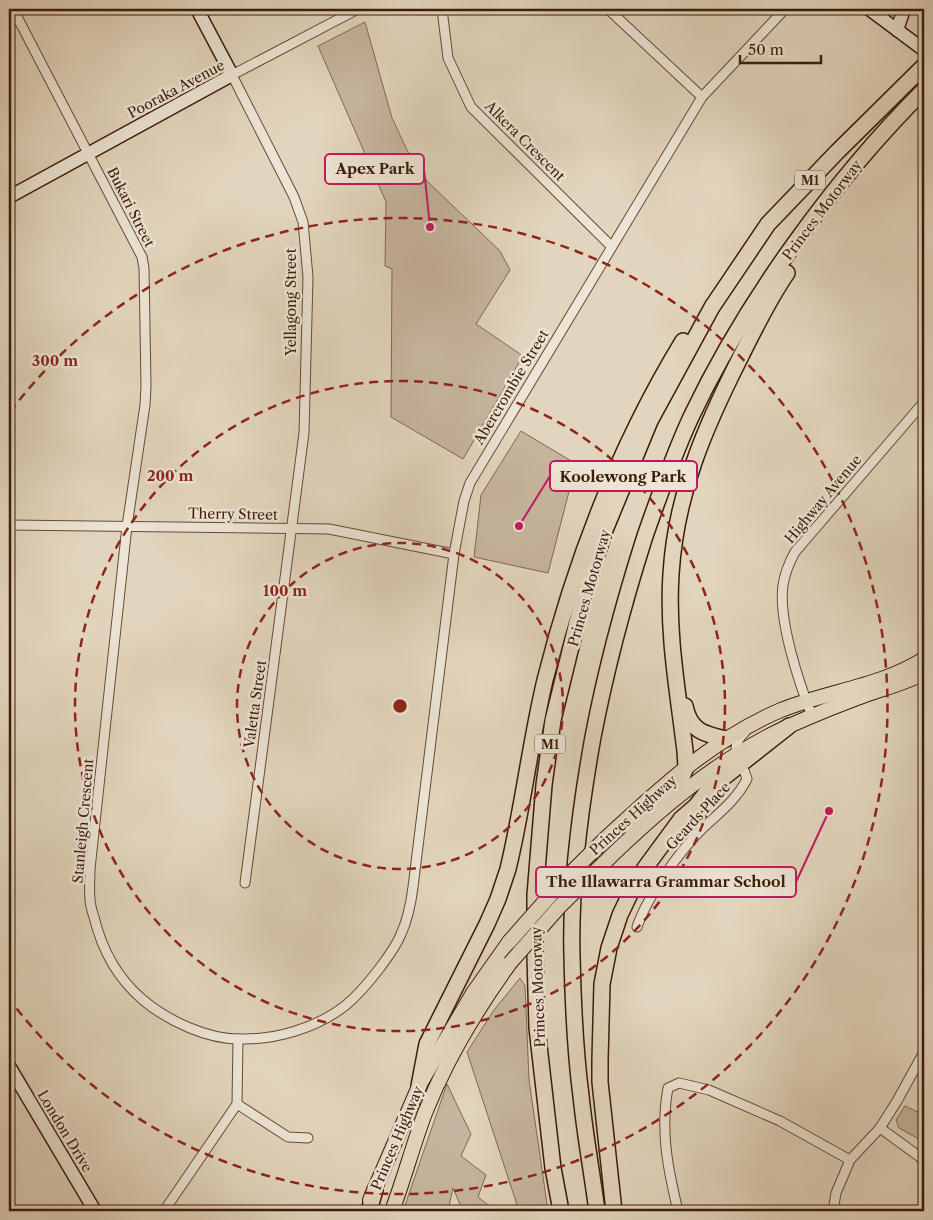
<svg xmlns="http://www.w3.org/2000/svg" width="933" height="1220" font-family="'Libre Caslon Text',serif">
<style>
.green{fill:#c6b59e;stroke:#816854}
.lines{fill:none;stroke-linecap:round;stroke-linejoin:round}
.street-casing{stroke:#664a36;stroke-width:11}
.secondary-casing{stroke:#3c1b09;stroke-width:15}
.primary-casing{stroke:#3c1b09;stroke-width:16}
.highway-casing{stroke:#3c1b09;stroke-width:18}
.street{stroke:#ece4d4;stroke-width:9}
.secondary{stroke:#ece4d4;stroke-width:12}
.primary{stroke:#e2d5bd;stroke-width:14}
.highway{stroke:#e2d5bd;stroke-width:15}
.primary-bridge-casing{stroke:#3c1b09;stroke-width:16;stroke-linecap:butt}
.primary-bridge{stroke:#e2d5bd;stroke-width:14}
.ring{fill:none;stroke:#8f2418;stroke-width:2.5;stroke-dasharray:9 6}
.labels{text-anchor:middle;dominant-baseline:central;stroke-width:5;stroke-linejoin:round;paint-order:stroke}
.shield{fill:#ece4d4;stroke:#715746;stroke-width:1}
.shield-label{font-size:12px;font-weight:bold;fill:#3c1b09}
.street-label{font-size:14px;fill:#3c1b09;stroke:#ece4d4}
.centre{fill:#8f2418;stroke:#ece4d4;stroke-width:2.5}
.ring-label{font-size:15px;text-anchor:middle;font-weight:bold;fill:#8f2418;stroke:#ece4d4;stroke-width:5;stroke-linejoin:round;paint-order:stroke}
.leader{fill:none;stroke:#c2185b;stroke-width:2}
.callout-dot{fill:#c2185b;stroke:#ece4d4;stroke-width:2}
.callout{fill:#ece4d4;stroke:#c2185b;stroke-width:2}
.callout-label{font-size:15px;text-anchor:middle;font-weight:bold;fill:#3c1b09}
</style>
<rect width="100%" height="100%" fill="#e2d5bd"/>
<filter id="stains"><feTurbulence type="fractalNoise" baseFrequency=".004" numOctaves="4"/><feColorMatrix values="0 0 0 0 .2 0 0 0 0 .09 0 0 0 0 .02 0 0 0 .5 -.17"/></filter>
<radialGradient id="worn" r=".72"><stop offset=".6" stop-color="#630" stop-opacity="0"/><stop offset="1" stop-color="#630" stop-opacity=".3"/></radialGradient>
<g class="green">
<path d="M365,22L392,118L407,150L427,181L500,251L510,270L476,324L523,356L463,459L391,417L392,269L385,266L386,202L318,46Z"/>
<path d="M521,431L578,465L573,476L548,573L474,557L481,495Z"/>
<path d="M520,978L525,986L529,1080L548,1211H519L467,1052L494,1010Z"/>
<path d="M447,1084L471,1134L461,1156L486,1175L478,1197L492,1208L493,1211H463L453,1188L448,1211H403Z"/>
<path d="M905,1106L924,1115V1142L899,1128L896,1120Z"/>
</g>
<g class="lines">
<defs>
<g id="street">
<path d="M13,9L142,257L144,268L146,386L145,405L127,526L90,869C90,879 89,889 90,899C90,905 92,911 94,917C102,950 117,978 143,1000C168,1021 207,1039 239,1039C276,1040 317,1028 346,1005C358,995 369,982 379,969C387,958 396,947 401,934C408,919 411,903 413,887L454,554L464,501L470,483L702,97L785,9"/>
<path d="M442,9L448,58L471,107L611,246"/>
<path d="M608,9L702,97"/>
<path d="M9,525L329,529L454,554"/>
<path d="M812,716C799,683 778,620 783,585C785,572 789,563 795,552L924,402"/>
<path d="M245,883L304,433L308,277L303,222L294,197L232,75L358,9"/>
<path d="M637,927C647,897 680,850 703,828C719,813 737,799 747,779C742,760 726,750 745,732"/>
<path d="M237,1104L288,1137L308,1138"/>
<path d="M880,1128L920,1157L924,1163"/>
<path d="M164,1211L237,1104L238,1039"/>
<path d="M678,1211C668,1169 660,1131 668,1088L679,1083L709,1090L780,1121L850,1160"/>
<path d="M833,1211L836,1193L850,1160L880,1128L897,1101L924,1052"/>
</g>
<g id="secondary">
<path d="M869,9L924,50"/>
<path d="M897,30L904,9"/>
<path d="M9,197L232,75L197,9"/>
<path d="M9,1066L95,1211"/>
</g>
<g id="primary">
<path d="M604,840C659,789 711,740 781,710C828,691 882,686 924,659"/>
<path d="M603,864C658,810 719,758 789,726C816,714 843,703 871,693C889,687 907,682 924,673"/>
<path d="M370,1200L420,1084L473,993L509,942"/>
<path d="M392,1211C404,1179 413,1145 425,1113C446,1060 476,1010 510,963"/>
</g>
<g id="highway">
<path d="M685,706C690,731 704,734 726,739"/>
<path d="M633,834L681,780L686,767L685,751C678,692 667,634 671,574C676,493 705,427 741,356C755,328 769,299 787,273"/>
<path d="M419,1086L427,1044L487,924L498,899L508,869C523,807 530,743 545,680C575,561 619,446 683,341"/>
<path d="M369,1211L375,1190"/>
<path d="M561,1211L553,1168L537,1028L535,955V895L544,785L553,720L584,594L605,530L650,421L712,307L768,224L837,152L924,66"/>
<path d="M597,1211C592,1173 585,1135 581,1096C575,1050 573,1002 572,956C570,883 580,809 593,737C606,669 624,602 645,536C659,496 673,456 691,417C746,301 834,180 924,90"/>
<path d="M614,1211L600,1082V1060L602,984L609,948L620,915L630,894L645,868L681,819L696,806L709,789L789,726"/>
</g>
</defs>
<use href="#street" class="street-casing"/>
<use href="#secondary" class="secondary-casing"/>
<use href="#primary" class="primary-casing"/>
<use href="#highway" class="highway-casing"/>
<use href="#street" class="street"/>
<use href="#secondary" class="secondary"/>
<use href="#primary" class="primary"/>
<use href="#highway" class="highway"/>
<defs>
<g id="primary-bridge">
<path d="M509,942L562,882L604,840"/>
<path d="M510,963L560,906L603,864"/>
</g>
</defs>
<use href="#primary-bridge" class="primary-bridge-casing"/>
<use href="#primary-bridge" class="primary-bridge"/>
</g>
<g class="ring">
<circle cx="400" cy="706" r="163"/>
<circle cx="400" cy="706" r="325"/>
<path d="M10 412A488 488 0 1 1 10 1000"/>
</g>
<g class="labels">
<g class="shield">
<rect x="795" y="170.5" width="30" height="19" rx="4"/>
<rect x="535" y="734.5" width="30" height="19" rx="4"/>
</g>
<g class="shield-label">
<text x="810" y="180">M1</text>
<text x="550" y="744">M1</text>
</g>
<g class="street-label">
<text transform="translate(176 89) rotate(-28)">Pooraka Avenue</text>
<text transform="translate(525 141) rotate(45)">Alkera Crescent</text>
<text transform="translate(131 207) rotate(63)">Bukari Street</text>
<text transform="translate(822 210) rotate(-53)">Princes Motorway</text>
<text transform="translate(291 302) rotate(-90)">Yellagong Street</text>
<text transform="translate(511 387) rotate(-59)">Abercrombie Street</text>
<text transform="translate(823 499) rotate(-50)">Highway Avenue</text>
<text transform="translate(233 514) rotate(1)">Therry Street</text>
<text transform="translate(589 588) rotate(-74)">Princes Motorway</text>
<text transform="translate(255 704) rotate(-82)">Valetta Street</text>
<text transform="translate(633 815) rotate(-42)">Princes Highway</text>
<text transform="translate(698 816) rotate(-47)">Geards Place</text>
<text transform="translate(83 821) rotate(-85)">Stanleigh Crescent</text>
<text transform="translate(538 987) rotate(-92)">Princes Motorway</text>
<text transform="translate(65 1131) rotate(59)">London Drive</text>
<text transform="translate(397 1138) rotate(-67)">Princes Highway</text>
</g>
</g>
<circle cx="400" cy="706" r="8" class="centre"/>
<g class="ring-label">
<text x="55" y="366">300 m</text>
<text x="170" y="481">200 m</text>
<text x="285" y="596">100 m</text>
</g>
<path class="leader" d="M430 227L424 169M519 526L550 476M829 811L796 882"/>
<g class="callout-dot">
<circle cx="430" cy="227" r="5"/>
<circle cx="519" cy="526" r="5"/>
<circle cx="829" cy="811" r="5"/>
</g>
<g class="callout">
<rect x="325" y="154" width="99" height="30" rx="5"/>
<rect x="550" y="461" width="147" height="30" rx="5"/>
<rect x="536" y="867" width="260" height="30" rx="5"/>
</g>
<g class="callout-label">
<text x="375" y="174">Apex Park</text>
<text x="623" y="482">Koolewong Park</text>
<text x="666" y="887">The Illawarra Grammar School</text>
</g>
<rect width="933" height="1220" fill="none" stroke="#e2d5bd" stroke-width="30"/>
<rect x="10" y="10" width="913" height="1200" fill="none" stroke="#3c1b09" stroke-width="2.5"/>
<rect x="15" y="15" width="903" height="1190" fill="none" stroke="#3c1b09"/>
<path d="M740 55v8h81v-8" fill="none" stroke="#3c1b09" stroke-width="2.5"/>
<text x="748" y="55" font-size="15" fill="#3c1b09" stroke="#ece4d4" stroke-width="4" paint-order="stroke">50 m</text>
<rect width="100%" height="100%" filter="url(#stains)"/>
<rect width="100%" height="100%" fill="url(#worn)"/>
</svg>
